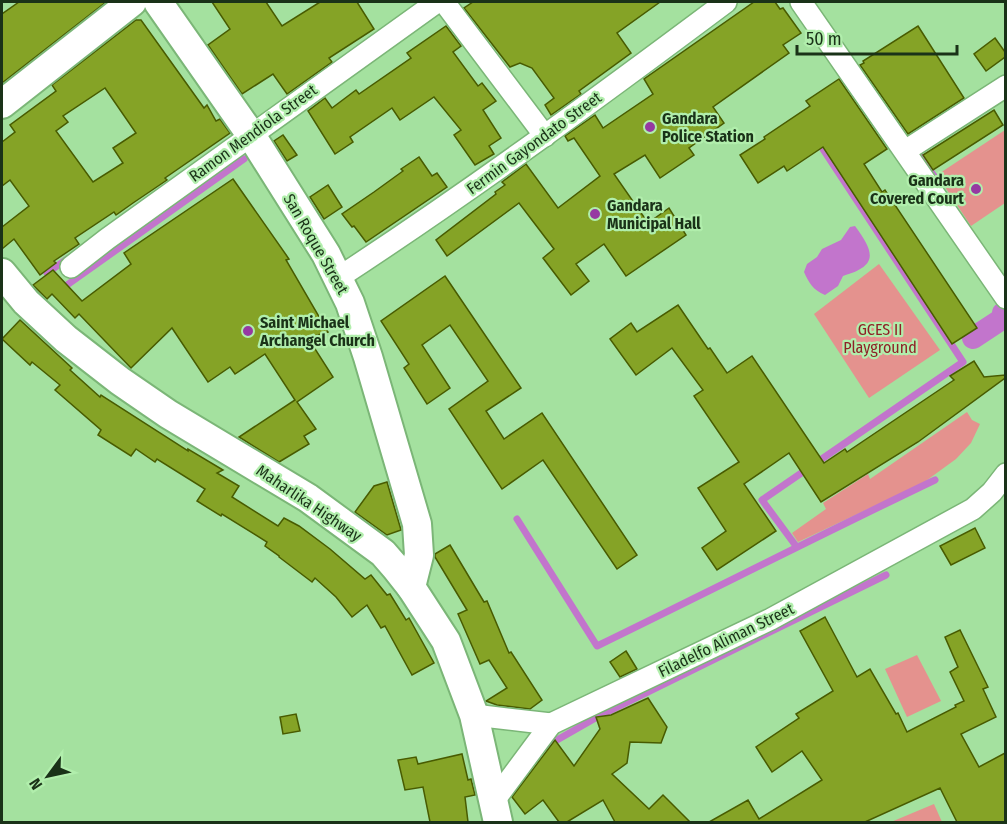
<svg xmlns="http://www.w3.org/2000/svg" width="1007" height="824" font-family="'Fira Sans Condensed',sans-serif">
<style>
.green{fill:#e4928e}
.water{fill:#c275cc}
.lines{fill:none;stroke-linecap:round;stroke-linejoin:round}
.stream{stroke:#c275cc;stroke-width:7}
.canal{stroke:#c275cc;stroke-width:22}
.building{fill:#85a326;stroke:#485b00;stroke-width:1.5;fill-rule:evenodd}
.street-casing{stroke:#7bb677;stroke-width:24}
.secondary-casing{stroke:#7bb677;stroke-width:32}
.street{stroke:#fff;stroke-width:21}
.secondary{stroke:#fff;stroke-width:28}
.poi-dot{fill:#9639a2;stroke:#b1eeac;stroke-width:2}
.labels{text-anchor:middle;dominant-baseline:central;stroke-width:4.5;stroke-linejoin:round;paint-order:stroke}
.poi-label{font-size:16px;font-weight:bold;fill:#1a3218;stroke:#b1eeac;text-anchor:start}
.street-label{font-size:16px;fill:#1a3218;stroke:#b1eeac}
.park-label{font-size:16px;fill:#8e2127;stroke:#b1eeac}
</style>
<rect width="100%" height="100%" fill="#a4e19f"/>
<g class="green">
<path d="M1005,130V203L971,226L937,175Z"/>
<path d="M879,264L940,350L869,398L814,314Z"/>
<path d="M967,412L972,420L980,424L971,443L956,459L923,483L798,542L792,533L826,509L823,503L868,474L870,479Z"/>
<path d="M917,655L941,701L907,717L885,669Z"/>
<path d="M934,804L942,822H891Z"/>
</g>
<path class="water" d="M855,226C875,253 878,266 843,276L838,286L825,295C813,290 809,283 804,272L807,264L817,257L822,249L841,240L850,227Z"/>
<g class="lines">
<g class="stream">
<path d="M919,154L938,182"/>
<path d="M47,273L67,259"/>
<path d="M60,290L244,159"/>
<path d="M517,519L597,646C710,591 822,534 935,480"/>
<path d="M796,546L762,500L963,362L821,146"/>
<path d="M543,748L599,716L886,575"/>
</g>
<path class="canal" d="M973,338L1002,319L1003,313"/>
</g>
<g class="building">
<path d="M19,2H106L2,83V14Z"/>
<path d="M212,2H266L282,26L320,2H357L374,29L329,58L332,62L287,94L273,74L242,94L208,45L230,29Z"/>
<path d="M473,2H660L617,33L631,53L579,91L581,94L551,115L545,105L554,98L532,68L520,63L510,67L464,8Z"/>
<path d="M754,2H775L780,9L783,8L801,33L783,45L789,53L713,107L724,123L689,148L694,155L660,178L645,155L614,174L648,223L669,208L686,235L626,276L604,244L576,264L589,281L571,295L543,258L554,249L519,203L447,256L436,240L496,194L495,192L505,185L502,182L526,164L558,208L600,176L574,138L568,141L565,136L595,115L603,128L653,94L644,79Z"/>
<path d="M136,20H141L204,108L207,105L216,121L220,119L230,133L165,178L167,180L133,203L116,215L114,212L75,238L79,244L54,261L56,263L40,275L14,239L2,249V227L29,206L10,180L2,186V142L15,132L10,125L56,91L52,85ZM105,88L136,133L113,148L123,163L93,182L56,131L68,122L63,116Z"/>
<path d="M446,26L461,46L453,52L478,86L482,83L496,101L483,110L501,138L489,146L494,154L475,165L454,135L461,130L434,97L400,120L392,108L350,137L353,142L335,154L308,111L325,98L332,108L356,90L359,94L411,58L407,53Z"/>
<path d="M918,26L964,98L908,134L860,65L864,63L863,61Z"/>
<path d="M995,38L1005,52V57L986,71L974,54Z"/>
<path d="M839,79L887,149L864,164L882,192L885,190L977,328L952,344L823,147L787,171L784,166L758,183L740,155L765,139L764,137L810,106L806,101Z"/>
<path d="M994,110L1003,125L933,170L923,155Z"/>
<path d="M283,135L297,155L287,161L274,141Z"/>
<path d="M419,157L432,176L437,173L447,187L366,242L354,226L352,227L342,214L374,192L403,171L401,169Z"/>
<path d="M233,179L289,259L286,260L328,332L308,338L333,377L297,402L316,429L304,436L309,444L279,462L239,437L295,400L265,354L235,374L230,367L208,382L172,328L131,368L79,314L75,318L52,294L47,299L33,285L53,270L82,301L131,264L124,253Z"/>
<path d="M328,185L342,207L324,219L310,197Z"/>
<path d="M445,276L521,388L486,411L504,439L542,413L637,555L617,569L543,460L502,489L449,409L488,381L450,325L422,345L450,388L427,404L404,368L409,364L381,321Z"/>
<path d="M678,305L708,349L710,348L727,373L752,356L824,463L845,449L847,452L954,380L950,376L974,361L984,377L1005,375V378L918,442L821,502L789,453L744,484L776,531L717,570L702,548L726,531L698,488L739,462L694,396L703,390L672,348L636,375L610,339L631,323L637,332Z"/>
<path d="M20,320L72,368L70,370L100,397L101,395L188,451V449L223,470L217,473L239,486L232,497L278,526L284,518L299,526L330,549L365,579L371,575L387,595L390,594L406,620L409,618L434,663L412,675L385,626L381,628L367,605L352,617L336,597L315,578L312,582L279,557V556L265,546L267,542L222,514L221,516L197,501L205,489L157,459L155,462L136,449L131,456L98,435L101,430L55,390L60,385L32,362L30,365L2,339Z"/>
<path d="M387,482L401,530L387,535L355,512L374,486Z"/>
<path d="M975,528L985,548L951,565L940,546Z"/>
<path d="M450,545L484,602L487,601L509,653L511,652L542,700L530,709L497,705L486,701L507,688L489,660L480,664L458,614L467,610L435,557V554Z"/>
<path d="M825,617L857,677L870,669L896,714L898,713L907,732L956,707L955,705L964,701L950,672L958,667L945,637L960,630L988,687L983,689L996,717L961,734L979,767L1005,753V822H957L940,788L865,822H709L748,800L759,819L822,780L802,751L772,772L756,747L799,718L796,714L833,691L800,631Z"/>
<path d="M626,651L637,669L620,677L610,662Z"/>
<path d="M648,698L667,727L661,743L630,742L627,763L612,774L649,809L663,795L690,822H615L603,800L567,822H559L543,800L525,814L512,797L555,740L574,766L600,729L596,717L611,715Z"/>
<path d="M296,714L300,731L283,734L280,717Z"/>
<path d="M462,754L468,780L471,779L475,795L465,797L468,822H430L423,787L405,790L398,760L416,757L418,764Z"/>
</g>
<g class="lines">
<defs>
<g id="street">
<path d="M444,2L545,136"/>
<path d="M801,2L1006,298"/>
<path d="M905,151L1006,86"/>
<path d="M71,267L107,239L437,2"/>
<path d="M338,278C471,191 599,97 726,2"/>
<path d="M474,715L551,724"/>
<path d="M493,802L551,724L771,619L973,509L992,492L1006,474"/>
</g>
<g id="secondary">
<path d="M158,2L251,135L326,254L350,303L368,357L417,524L419,555L411,587"/>
<path d="M2,104L132,2"/>
<path d="M2,273L26,302L66,339L120,381L168,414L308,498L383,553L396,568L411,587L446,641L474,715L498,822"/>
</g>
</defs>
<use href="#street" class="street-casing"/>
<use href="#secondary" class="secondary-casing"/>
<use href="#street" class="street"/>
<use href="#secondary" class="secondary"/>
</g>
<g class="poi-dot">
<circle cx="650" cy="127" r="6"/>
<circle cx="976" cy="189" r="6"/>
<circle cx="595" cy="214" r="6"/>
<circle cx="248" cy="331" r="6"/>
</g>
<g class="labels">
<g class="poi-label">
<text x="662" y="118">Gandara<tspan x="662" dy="18">Police Station</tspan></text>
<text x="964" y="180" text-anchor="end">Gandara<tspan x="964" dy="18">Covered Court</tspan></text>
<text x="607" y="205">Gandara<tspan x="607" dy="18">Municipal Hall</tspan></text>
<text x="260" y="322">Saint Michael<tspan x="260" dy="18">Archangel Church</tspan></text>
</g>
<g class="street-label">
<text transform="translate(253 133) rotate(-36)">Ramon Mendiola Street</text>
<text transform="translate(534 143) rotate(-36)">Fermin Gayondato Street</text>
<text transform="translate(316 244) rotate(60)">San Roque Street</text>
<text transform="translate(309 503) rotate(34)">Maharlika Highway</text>
<text transform="translate(726 640) rotate(-26)">Filadelfo Aliman Street</text>
</g>
<g class="park-label">
<text x="880" y="329">GCES II<tspan x="880" dy="18">Playground</tspan></text>
</g>
</g>
<rect width="1007" height="824" fill="none" stroke="#1a3218" stroke-width="6"/>
<g transform="translate(48 776) rotate(237)" stroke="#b1eeac" stroke-width="4.5" paint-order="stroke">
<path d="M0-4.5L10 22L0 15L-10 22Z" fill="#1a3218"/>
<text y="-9" font-size="16" font-weight="bold" text-anchor="middle" fill="#1a3218">N</text>
</g>
<path d="M797 45v9h160v-9" fill="none" stroke="#1a3218" stroke-width="3"/>
<text x="806" y="45" font-size="18" fill="#1a3218" stroke="#b1eeac" stroke-width="4.5" paint-order="stroke">50 m</text>
</svg>
